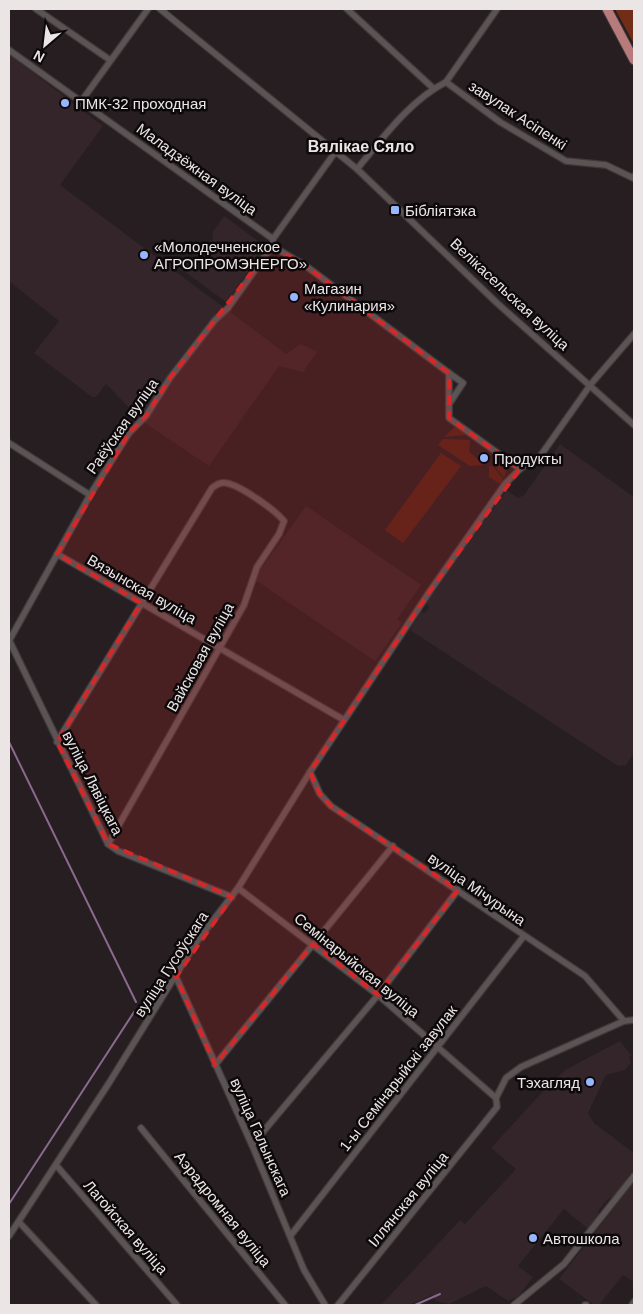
<svg xmlns="http://www.w3.org/2000/svg" width="643" height="1314" font-family="Arial,sans-serif">
<style>
.built{fill:#332529}
.green{fill:#4b2216}
.forest{fill:#712d17}
.lines{fill:none;stroke-linecap:round;stroke-linejoin:round}
.stream{stroke:#8b688e;stroke-width:2}
.minor-casing{stroke:#3f393a;stroke-width:8}
.primary-casing{stroke:#3f393a;stroke-width:11}
.minor{stroke:#5c5355;stroke-width:5.5}
.primary{stroke:#b87b7c;stroke-width:9}
.marked{fill:#d62828;fill-opacity:0.2;stroke:#d62828;stroke-width:4;stroke-dasharray:10 6;stroke-linejoin:round}
.poi-dot{fill:#97b6fd;stroke:#0d090a;stroke-width:2}
.labels{text-anchor:middle;dominant-baseline:central;stroke-width:5;stroke-linejoin:round;paint-order:stroke}
.poi-label{font-size:15px;fill:#ebe5e6;stroke:#0d090a;text-anchor:start}
.street-label{font-size:15px;fill:#ebe5e6;stroke:#0d090a}
.neighbourhood-label{font-size:16px;font-weight:bold;fill:#ebe5e6;stroke:#0d090a}
</style>
<rect width="100%" height="100%" fill="#261e20"/>
<g class="built">
<path d="M9,54L103,126L60,185L286,354L301,344L317,352L303,372L279,366L209,466L142,421L106,384L96,397H92L34,353L59,321L9,281Z"/>
<path d="M224,216L266,247L226,302L185,272V269L203,244L209,243L213,239L212,233Z"/>
<path d="M560,444L634,497V753L626,765L618,766L410,630L421,612L425,613L429,607L426,602L431,594L507,490L518,498L524,495Z"/>
<path d="M306,506L421,585L397,619L402,623L375,661L254,579Z"/>
<path d="M620,1041L632,1056L629,1057L631,1063L625,1070L606,1075L588,1113L594,1123L634,1153V1170L614,1196L607,1200L598,1211L599,1215L588,1229L564,1209L518,1266L533,1277L519,1296L508,1301L486,1286L449,1304L436,1301L432,1295L409,1305H381L460,1220L465,1224L516,1169L491,1148L546,1088L565,1070Z"/>
<path d="M634,1182V1282L623,1275L599,1305H594L559,1279Z"/>
</g>
<g class="green">
<path d="M455,427L467,435L444,437Z"/>
<path d="M443,439L470,440L469,451L483,465L470,466L438,445Z"/>
<path d="M441,453L461,466L403,543L385,530Z"/>
<path d="M504,464L506,473L504,478L494,465Z"/>
<path d="M489,466H493L503,479L500,484L489,477Z"/>
</g>
<path class="forest" d="M615,9H634V44Z"/>
<g class="lines">
<g class="stream">
<path d="M9,742L136,1002"/>
<path d="M9,1204L134,1012"/>
<path d="M415,1305L440,1294"/>
</g>
<defs>
<g id="minor">
<path d="M36,9L110,60"/>
<path d="M160,9L357,169L497,303L634,425"/>
<path d="M347,9L433,88"/>
<path d="M9,50L273,239"/>
<path d="M446,82L500,122L566,161L606,165L633,178L634,176"/>
<path d="M80,103L148,9"/>
<path d="M357,169C383,138 409,101 446,82L497,9"/>
<path d="M273,239L336,151"/>
<path d="M272,246L306,266L449,373V418L520,469"/>
<path d="M449,404L463,383L449,373"/>
<path d="M9,443L90,495"/>
<path d="M57,554L344,720"/>
<path d="M9,640L108,844L118,851L232,897"/>
<path d="M9,641L90,495L129,433L146,416L170,378L215,320L228,308L272,246L273,239"/>
<path d="M57,742L212,488C216,485 220,482 226,483C240,485 275,510 284,521L279,534L257,567L244,605L108,844"/>
<path d="M310,772L320,794L331,806L585,976L624,1021"/>
<path d="M238,888L378,995L496,1098L497,1107L338,1305"/>
<path d="M176,977L252,1145L304,1270L325,1305"/>
<path d="M215,1065L393,846"/>
<path d="M496,1098L506,1078L521,1067L624,1021L634,1020"/>
<path d="M141,1128L285,1305"/>
<path d="M252,1145L378,995L458,890"/>
<path d="M56,1165L177,1305"/>
<path d="M19,1222L96,1305"/>
<path d="M291,1235L524,936"/>
<path d="M9,1236L109,1083L195,944L238,888L310,772L430,591L505,484L520,469L541,455L591,384L634,334"/>
<path d="M514,1305L564,1264L634,1176"/>
<path d="M585,1305H586"/>
<path d="M632,1305L634,1302"/>
</g>
<path id="primary" d="M607,9L634,60"/>
</defs>
<use href="#minor" class="minor-casing"/>
<use href="#primary" class="primary-casing"/>
<use href="#minor" class="minor"/>
<use href="#primary" class="primary"/>
</g>
<path class="marked" d="M272,246L306,266L449,373V418L520,469L430,591L310,772L320,794L331,806L458,890L378,995L313,944L215,1065L176,977L232,897L108,844L57,742L141,603L57,554L129,433L146,416L170,378Z"/>
<g class="poi-dot">
<circle cx="65" cy="103" r="5"/>
<rect x="390" y="205" width="10" height="10" rx="2.5"/>
<circle cx="144" cy="255" r="5"/>
<circle cx="294" cy="297" r="5"/>
<circle cx="484" cy="458" r="5"/>
<circle cx="590" cy="1082" r="5"/>
<circle cx="533" cy="1238" r="5"/>
</g>
<g class="labels">
<g class="poi-label">
<text x="75" y="103">ПМК-32 проходная</text>
<text x="405" y="210">Бібліятэка</text>
<text x="154" y="246">«Молодечненское<tspan x="154" dy="17">АГРОПРОМЭНЕРГО»</tspan></text>
<text x="304" y="288">Магазин<tspan x="304" dy="17">«Кулинария»</tspan></text>
<text x="494" y="458">Продукты</text>
<text x="580" y="1082" text-anchor="end">Тэхагляд</text>
<text x="543" y="1238">Автошкола</text>
</g>
<g class="street-label">
<text transform="translate(518 115) rotate(33)">завулак Асіпенкі</text>
<text transform="translate(197 169) rotate(36)">Маладзёжная вуліца</text>
<text transform="translate(510 294) rotate(43)">Велікасельская вуліца</text>
<text transform="translate(122 426) rotate(-55)">Раёўская вуліца</text>
<text transform="translate(142 589) rotate(30)">Вязынская вуліца</text>
<text transform="translate(200 657) rotate(-61)">Вайсковая вуліца</text>
<text transform="translate(93 783) rotate(63)">вуліца Лявіцкага</text>
<text transform="translate(477 889) rotate(35)">вуліца Мічурына</text>
<text transform="translate(171 964) rotate(-57)">вуліца Гусоўскага</text>
<text transform="translate(357 965) rotate(39)">Семінарыйская вуліца</text>
<text transform="translate(398 1078) rotate(-52)">1-ы Семінарыйскі завулак</text>
<text transform="translate(261 1137) rotate(66)">вуліца Галынскага</text>
<text transform="translate(408 1199) rotate(-51)">Іллянская вуліца</text>
<text transform="translate(223 1209) rotate(51)">Аэрадромная вуліца</text>
<text transform="translate(126 1227) rotate(49)">Лагойская вуліца</text>
</g>
<g class="neighbourhood-label">
<text x="361" y="146">Вялікае Сяло</text>
</g>
</g>
<rect width="643" height="1314" fill="none" stroke="#ebe5e6" stroke-width="20"/>
<g transform="translate(45 45) rotate(208)" stroke="#0d090a" stroke-width="4" paint-order="stroke">
<path d="M0-4L9 19L0 12L-9 19Z" fill="#ebe5e6"/>
<text y="-8" font-size="14" font-weight="bold" text-anchor="middle" fill="#ebe5e6">N</text>
</g>
</svg>
